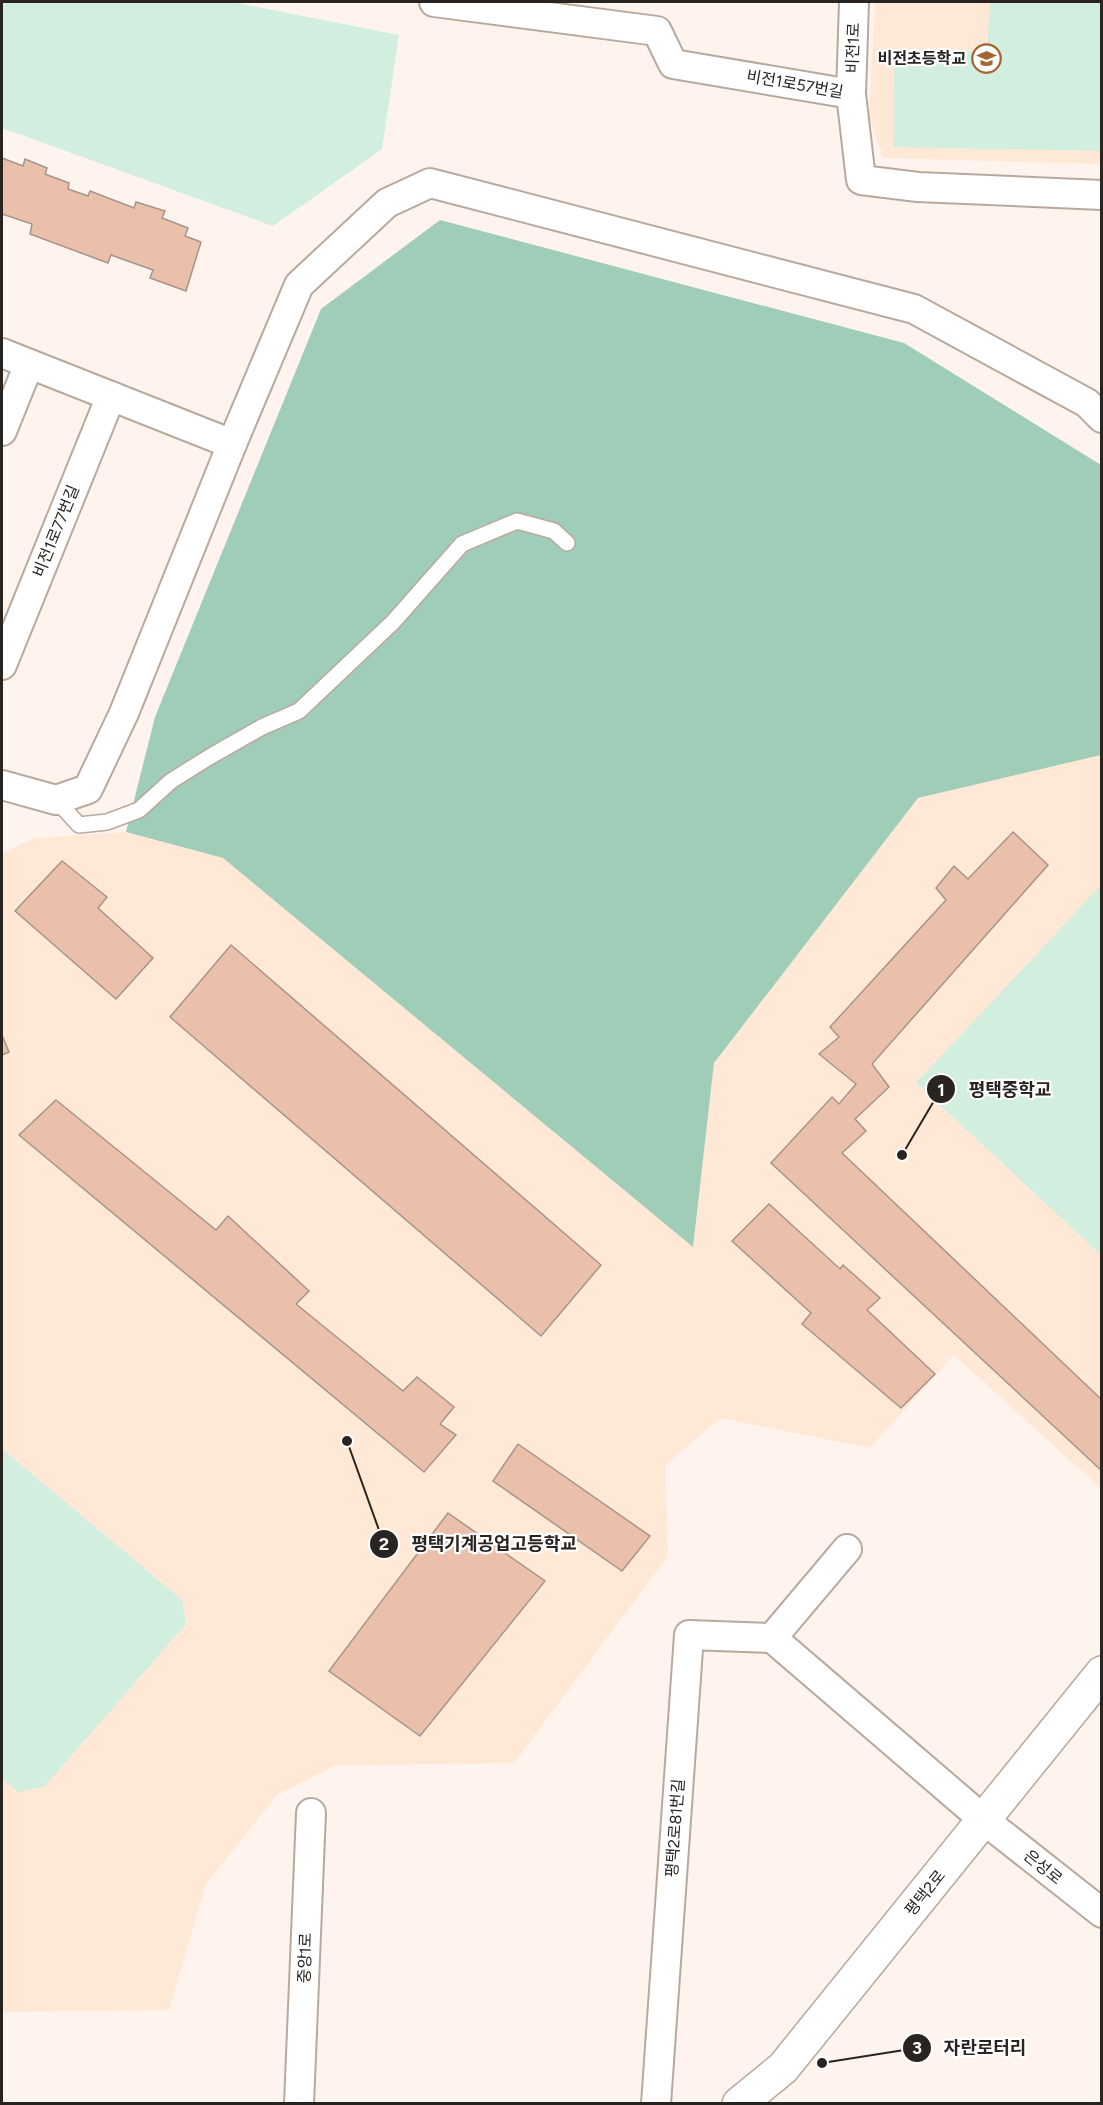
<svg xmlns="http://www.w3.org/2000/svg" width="1103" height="2105" font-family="Figtree,'Noto Sans KR',sans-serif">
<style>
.built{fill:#ffe9d6}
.green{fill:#d1eedf}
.forest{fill:#a0cdb7}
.building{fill:#eac0ab;stroke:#a6948c;stroke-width:1.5}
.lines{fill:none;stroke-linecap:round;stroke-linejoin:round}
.lane-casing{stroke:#b8a99c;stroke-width:18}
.street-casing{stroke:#b8a99c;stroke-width:32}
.secondary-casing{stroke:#b8a99c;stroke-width:36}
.lane{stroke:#fff;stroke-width:15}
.street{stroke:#fff;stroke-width:28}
.secondary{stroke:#fff;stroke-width:33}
.labels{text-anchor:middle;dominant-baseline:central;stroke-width:4.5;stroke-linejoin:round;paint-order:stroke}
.street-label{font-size:16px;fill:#29241f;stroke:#fff}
.poi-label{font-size:16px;font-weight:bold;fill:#29241f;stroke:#fff;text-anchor:end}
.leader{fill:none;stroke:#29241f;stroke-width:2}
.callout-dot{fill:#29241f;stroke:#fff;stroke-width:2}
.mark-label{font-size:18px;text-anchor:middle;font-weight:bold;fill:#fff}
.callout-label{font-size:18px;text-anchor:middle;font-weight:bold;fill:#29241f;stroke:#fff;stroke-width:4.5;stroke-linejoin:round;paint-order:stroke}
</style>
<rect width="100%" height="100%" fill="#fef4ed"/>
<g class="built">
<path d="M875,2H1101V164L883,158L869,115Z"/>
<path d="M1101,755V1489L954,1355L870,1448L720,1418L665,1465L668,1556L514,1763L334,1766L277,1795L206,1884L169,2010L2,2012V853L35,838L126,832L223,858L692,1246L714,1063L918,798Z"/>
</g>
<g class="green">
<path d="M2,2H232L399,35L382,149L273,226L2,128Z"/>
<path d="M990,2H1101V151L893,147L894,52L987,51Z"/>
<path d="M1101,885V1255L916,1083Z"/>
<path d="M2,1449L182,1600L186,1624L44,1787L18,1792L2,1779Z"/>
</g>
<path class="forest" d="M440,220L904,343L1101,465V755L918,798L714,1063L693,1247L223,858L126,832L155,717L321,309Z"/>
<g class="building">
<path d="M2,158L23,166L25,159L47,168L45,174L69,183L68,189L88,196L90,191L134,208L136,202L165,211L162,218L188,228L185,236L201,242L186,291L150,278L153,270L111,255L108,263L30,234L32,224L2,214Z"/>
<path d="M1013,832L1048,865L872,1064L889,1087L855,1119L866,1131L842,1153L1102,1400V1471L771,1163L832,1097L839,1104L856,1084L819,1054L839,1037L830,1027L946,900L936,888L954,866L968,879Z"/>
<path d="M62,861L107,897L98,908L153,958L116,999L15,911Z"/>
<path d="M231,945L601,1265L541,1336L170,1017Z"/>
<path d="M2,1035L9,1052L2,1055Z"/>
<path d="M56,1100L216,1230L228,1216L309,1291L296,1304L403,1391L417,1377L454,1407L440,1424L456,1435L424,1472L19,1135Z"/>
<path d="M769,1204L840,1269L843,1265L880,1298L867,1310L935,1374L901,1408L802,1324L811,1313L732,1241Z"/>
<path d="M518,1444L650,1536L622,1571L493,1481Z"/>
<path d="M448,1513L545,1581L420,1736L329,1671Z"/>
</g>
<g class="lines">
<defs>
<path id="lane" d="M56,800L79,825L107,822L139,810L171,781L211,756L262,727L299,711L393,622L462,544L517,521L554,531L567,543"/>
<g id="street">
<path d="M434,2L657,31L673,64L851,94"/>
<path d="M854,2L851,94L861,180L918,187L1102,195"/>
<path d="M2,353L232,444"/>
<path d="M2,431L29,364"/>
<path d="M2,665L111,396"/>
<path d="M2,785L56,800L88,789L124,713L232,444L299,285L387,203L430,183L914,309L1087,403L1102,418"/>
<path d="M772,1638L847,1549"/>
<path d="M299,2104L311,1813"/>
<path d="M656,2104L689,1635L772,1638L984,1820L1102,1913"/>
</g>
<path id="secondary" d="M739,2104L783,2068L1102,1673"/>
</defs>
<use href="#lane" class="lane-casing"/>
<use href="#street" class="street-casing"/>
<use href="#secondary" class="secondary-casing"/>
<use href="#lane" class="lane"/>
<use href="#street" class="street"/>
<use href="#secondary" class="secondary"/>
</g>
<defs>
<symbol id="school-ring" viewBox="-11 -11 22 22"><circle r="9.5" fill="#fff" stroke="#a56430" stroke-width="1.5"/><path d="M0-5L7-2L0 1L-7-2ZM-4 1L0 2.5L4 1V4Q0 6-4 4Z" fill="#a56430"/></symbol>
</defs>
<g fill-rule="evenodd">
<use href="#school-ring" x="970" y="42" width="33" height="33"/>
</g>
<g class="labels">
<g class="street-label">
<text transform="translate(853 48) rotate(-88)">비전1로</text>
<text transform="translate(795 84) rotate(10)">비전1로57번길</text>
<text transform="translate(56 531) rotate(-68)">비전1로77번길</text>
<text transform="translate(675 1828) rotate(-86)">평택2로81번길</text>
<text transform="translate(1043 1867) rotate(39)">은성로</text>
<text transform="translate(925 1893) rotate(-51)">평택2로</text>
<text transform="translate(305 1958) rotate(-88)">중앙1로</text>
</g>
<g class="poi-label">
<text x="966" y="58">비전초등학교</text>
</g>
</g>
<path class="leader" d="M902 1155L941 1089M347 1441L384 1544M822 2063L917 2048"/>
<g class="callout-dot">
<circle cx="902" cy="1155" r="6"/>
<circle cx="347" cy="1441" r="6"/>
<circle cx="822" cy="2063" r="6"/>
<circle cx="941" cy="1089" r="15"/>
<circle cx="384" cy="1544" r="15"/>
<circle cx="917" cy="2048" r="15"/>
</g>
<g class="mark-label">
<text x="941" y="1096">1</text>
<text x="384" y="1550">2</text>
<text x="917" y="2054">3</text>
</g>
<g class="callout-label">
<text x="1010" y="1096">평택중학교</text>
<text x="494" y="1550">평택기계공업고등학교</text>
<text x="985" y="2054">자란로터리</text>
</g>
<rect width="1103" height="2105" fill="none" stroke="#29241f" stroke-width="6"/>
</svg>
